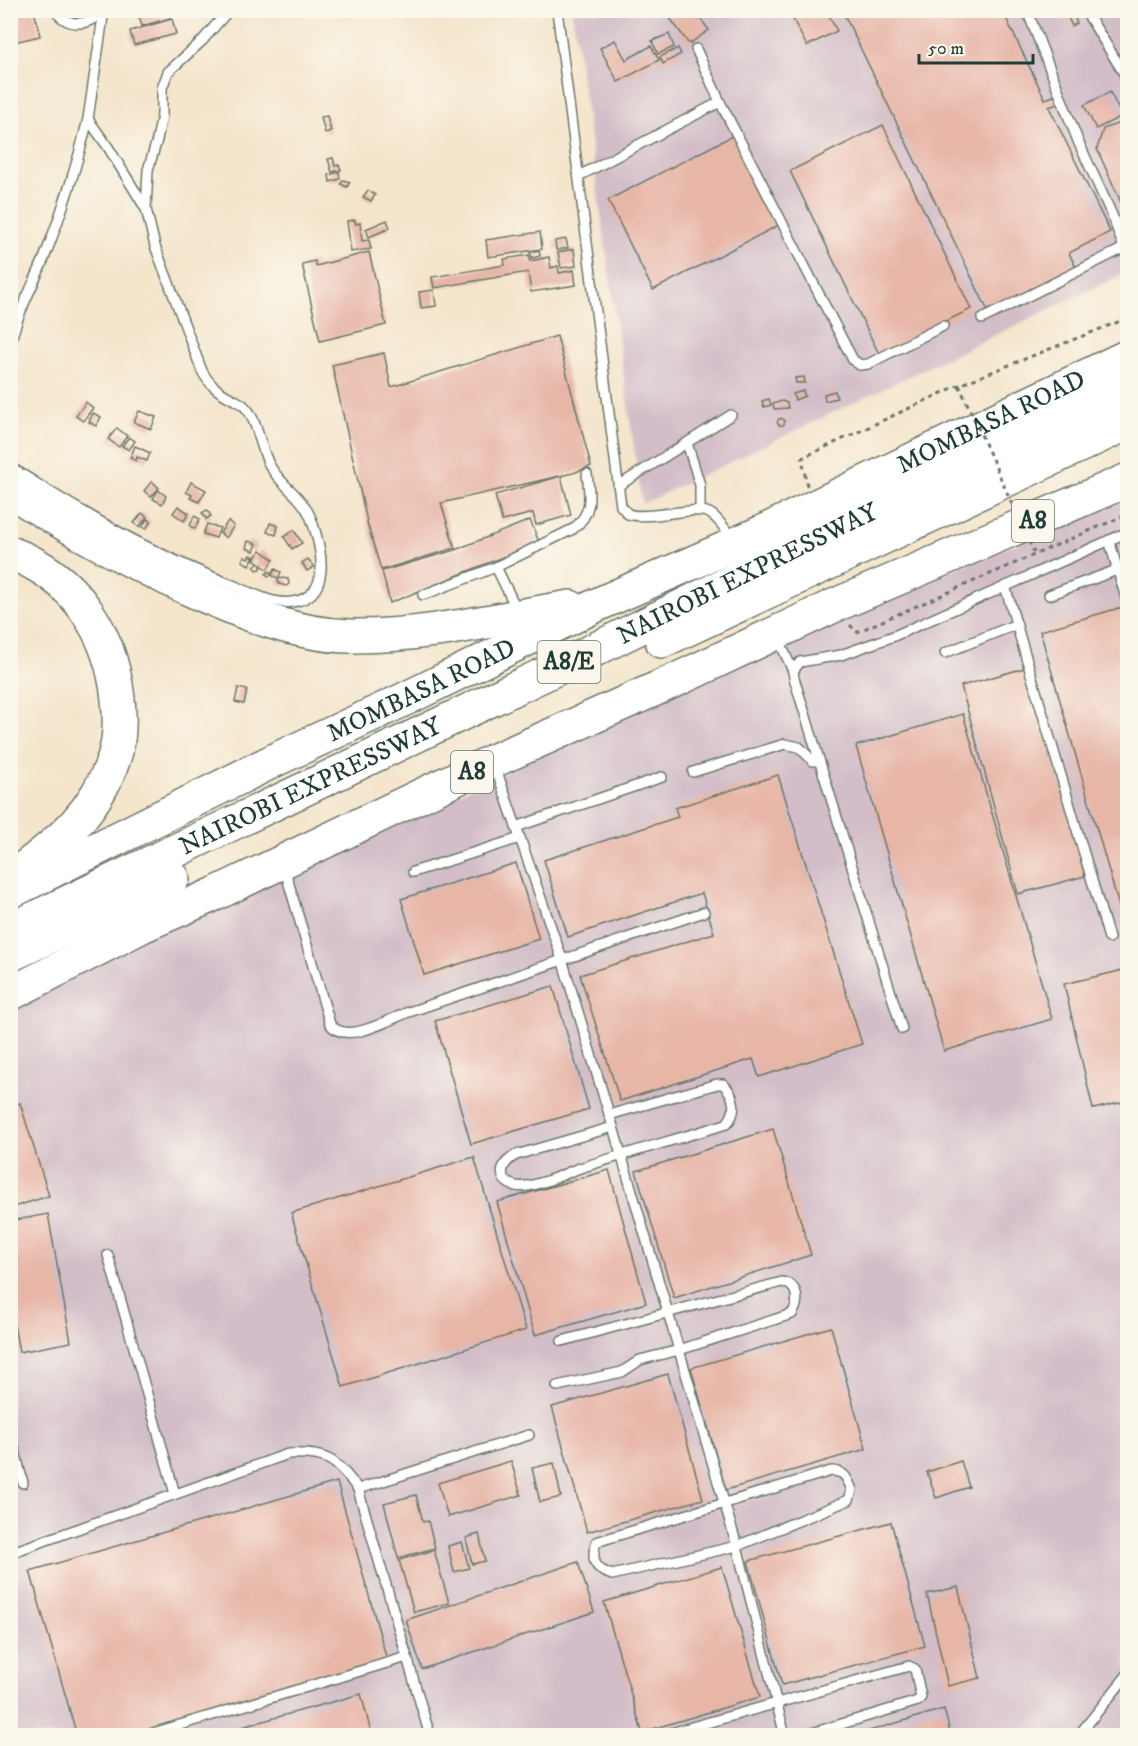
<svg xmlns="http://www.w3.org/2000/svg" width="1138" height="1746" font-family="'IM FELL DW Pica',serif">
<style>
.industrial{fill:#d2bdc8}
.building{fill:#e7b6a7}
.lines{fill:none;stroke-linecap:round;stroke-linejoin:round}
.lane-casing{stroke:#6a7869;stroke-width:12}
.highway-casing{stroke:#6a7869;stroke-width:36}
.path{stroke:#6a7869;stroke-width:3;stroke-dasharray:4.5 4.5;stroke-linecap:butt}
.lane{stroke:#fff;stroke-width:9}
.highway{stroke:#fff;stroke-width:33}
.path-bridge{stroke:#6a7869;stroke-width:3;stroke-dasharray:4.5 4.5;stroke-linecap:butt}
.labels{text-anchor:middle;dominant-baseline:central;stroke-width:4.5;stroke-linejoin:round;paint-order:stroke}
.shield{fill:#fbf7ec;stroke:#61756b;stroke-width:1.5}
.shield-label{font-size:24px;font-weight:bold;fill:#1f3d34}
.street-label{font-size:26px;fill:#1f3d34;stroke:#fbf7ec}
</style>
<rect width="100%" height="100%" fill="#fbf7ec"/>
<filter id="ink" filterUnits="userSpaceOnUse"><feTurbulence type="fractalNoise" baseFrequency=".0167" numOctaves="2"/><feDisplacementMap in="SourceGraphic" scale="12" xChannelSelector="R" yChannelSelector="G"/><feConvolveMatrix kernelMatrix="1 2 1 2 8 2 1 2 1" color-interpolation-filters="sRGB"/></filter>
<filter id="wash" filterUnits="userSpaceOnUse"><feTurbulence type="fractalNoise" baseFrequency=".008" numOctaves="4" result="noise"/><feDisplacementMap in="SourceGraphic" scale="24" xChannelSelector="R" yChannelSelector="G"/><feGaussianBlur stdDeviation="1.35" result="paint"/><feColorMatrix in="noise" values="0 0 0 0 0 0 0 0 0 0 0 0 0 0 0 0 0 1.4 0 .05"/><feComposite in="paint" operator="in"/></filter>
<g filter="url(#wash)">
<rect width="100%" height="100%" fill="#f4e5cb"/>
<g class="industrial">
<path d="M572,11H1127V272L642,504Z"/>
<path d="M1127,500V1735L11,1736V998L916,584Z"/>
</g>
<g id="blocks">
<g class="building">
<path d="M10,10H34L40,36L10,43Z"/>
<path d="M137,10H167L170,18L142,26Z"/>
<path d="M664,10H694L709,30L689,44Z"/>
<path d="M788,10H826L837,31L807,46Z"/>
<path d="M842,10H1002L1045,99L1059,94L1062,102L1049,107L1110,232L1069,253L1076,268L988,311Z"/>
<path d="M1064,10H1071L1077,23L1072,26Z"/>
<path d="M1120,10H1128V27Z"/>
<path d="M172,19L176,34L134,45L130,31Z"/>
<path d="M669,34L674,47L658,54L652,41Z"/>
<path d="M615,40L626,60L651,46L659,60L618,82L600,48Z"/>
<path d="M678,48L681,54L663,64L660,57Z"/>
<path d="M1110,92L1122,116L1096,129L1084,105Z"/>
<path d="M327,116L331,131L325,133L321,117Z"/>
<path d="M1128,120V210L1124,209L1097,149L1103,129Z"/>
<path d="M883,125L971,309L879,354L790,171Z"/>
<path d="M734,135L779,225L653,290L608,200Z"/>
<path d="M333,158L335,166L339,165L341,170L332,172L328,159Z"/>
<path d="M339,172L340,179L330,182L329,175Z"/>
<path d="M343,180L350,182L347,187L341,184Z"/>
<path d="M368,190L375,195L371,201L363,197Z"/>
<path d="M355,220L356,224L360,223L362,241L369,240L371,249L351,252L347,221Z"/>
<path d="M387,220L390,228L369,237L366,229Z"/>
<path d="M540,232L542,249L488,257L486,240Z"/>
<path d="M566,239L568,248L556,250L555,241Z"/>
<path d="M574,249L576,266L561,268L558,252Z"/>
<path d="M539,250L540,256L532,258L530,252Z"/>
<path d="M369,252L386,325L320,341L302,264L315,261L316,266Z"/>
<path d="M529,255L530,261L549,257L551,268L558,266L559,273L574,270L576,285L531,292L528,272L434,288L432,277L505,265L504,259Z"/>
<path d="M434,290L436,306L421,308L419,292Z"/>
<path d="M557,336L591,466L573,473L441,503L455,548L381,570L368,526L332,365L384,353L391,387Z"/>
<path d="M804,377L805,383H796L795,378Z"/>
<path d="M803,391L805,396L795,400L793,394Z"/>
<path d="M835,391L837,398L825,401L824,394Z"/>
<path d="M769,399L771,405L764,407L762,401Z"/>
<path d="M782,401L787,403L788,408L774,409L773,404Z"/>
<path d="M86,402L93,408L83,421L76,416Z"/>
<path d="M139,411L156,417L151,429L134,422Z"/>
<path d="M93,413L101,417L96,426L89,422Z"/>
<circle cx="781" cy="422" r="3.5"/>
<path d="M117,428L127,436L119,447L108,439Z"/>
<path d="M129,437L135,441L129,450L122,446Z"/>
<path d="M135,446L150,453L147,461L137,457L136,461L130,458Z"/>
<path d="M561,476L571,515L536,525L533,513L502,521L495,495Z"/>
<path d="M152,481L159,488L151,497L144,491Z"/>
<path d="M191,482L206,490L199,502L190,498L192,495L186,492Z"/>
<path d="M158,490L166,496L162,504L153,499Z"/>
<path d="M178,506L189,513L184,521L173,513Z"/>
<path d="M207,510L211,516L206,519L202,513Z"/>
<path d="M142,513L147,517L139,527L134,523Z"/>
<path d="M194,516L200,519L195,529L190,526Z"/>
<path d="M147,519L151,521L146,529L142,527Z"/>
<path d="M530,520L539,542L390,603L382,571L455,550Z"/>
<path d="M228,521L234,526L226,538L220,533Z"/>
<path d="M270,523L278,526L276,535L267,532Z"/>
<path d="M207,524L220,528L216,538L203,534Z"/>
<path d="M294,530L302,543L292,549L284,537Z"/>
<path d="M248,541L257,544L254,551L246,548Z"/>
<path d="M261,550L274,560L267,569L261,565V569L257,570L254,566L259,563L254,559Z"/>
<path d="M250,555L254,557L249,565L242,561L244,556L248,558Z"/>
<path d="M308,559L314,567L307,571L302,563Z"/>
<path d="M275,569L281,572L278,578L271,575L268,576L266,574L269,571L272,574Z"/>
<path d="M281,578L288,579L289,584L286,586L279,584L278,579Z"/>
<path d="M1126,606L1128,612L1127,934L1040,631Z"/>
<path d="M1028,667L1085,876L1018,894L961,686Z"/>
<path d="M238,688L247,690L244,704L235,702Z"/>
<path d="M963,714L1052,1019L944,1051L856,746Z"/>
<path d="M778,775L862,1044L759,1077L753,1059L620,1101L580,975L714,933L702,893L568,937L544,860L678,817L675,808Z"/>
<path d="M516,863L539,939L424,975L401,899Z"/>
<path d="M1128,969V1101L1093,1109L1064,984Z"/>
<path d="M553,986L589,1109L471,1144L435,1021Z"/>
<path d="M20,1103L49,1196L10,1208V1106Z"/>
<path d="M773,1129L811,1255L674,1298L636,1171Z"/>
<path d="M474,1157L526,1330L343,1387L291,1213Z"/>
<path d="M609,1170L646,1303L535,1335L497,1202Z"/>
<path d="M48,1214L71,1342L19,1352L10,1303V1221Z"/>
<path d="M831,1327L866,1449L726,1490L691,1368Z"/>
<path d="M668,1374L703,1499L587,1532L552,1407Z"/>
<path d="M511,1461L521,1495L448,1517L438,1483Z"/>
<path d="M961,1461L969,1487L936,1498L927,1472Z"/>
<path d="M554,1463L561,1497L540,1502L532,1468Z"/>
<path d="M337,1482L387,1660L126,1736H77L30,1571Z"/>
<path d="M416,1495L423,1522L428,1521L435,1548L398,1558L384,1503Z"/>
<path d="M891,1522L925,1646L782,1685L748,1561Z"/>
<path d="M479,1534L485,1561L472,1564L466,1538Z"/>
<path d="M462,1542L469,1568L454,1572L448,1546Z"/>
<path d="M434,1550L449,1603L414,1612L399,1560Z"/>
<path d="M578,1562L594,1612L422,1669L406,1620Z"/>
<path d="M722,1567L760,1697L642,1732L604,1602Z"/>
<path d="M958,1587L980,1678L948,1686L927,1594Z"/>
<path d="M361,1694L372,1736H213V1735Z"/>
<path d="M944,1709L951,1736H855V1735Z"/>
</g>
</g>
</g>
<g filter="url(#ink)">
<use href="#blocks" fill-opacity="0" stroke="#6a7869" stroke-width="1.5"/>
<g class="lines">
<defs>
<g id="lane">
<path d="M55,10C67,28 90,27 102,10"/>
<path d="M557,10L621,506L628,514C649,521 696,504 711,514C720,520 726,531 733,539"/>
<path d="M1027,10L1078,141L1112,215L1124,248L1128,246"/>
<path d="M1085,10L1128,80"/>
<path d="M696,49L720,102L853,360L860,365L868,364L943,326"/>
<path d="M88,119L104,10"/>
<path d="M579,176L720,102"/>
<path d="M146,209L148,170L157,140L162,115V88L168,72L202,41L229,10"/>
<path d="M982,319L1124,248L1128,257"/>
<path d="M10,347C16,314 33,287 45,256C62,212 77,166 88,119L108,147L146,209L155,246L202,371C209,384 217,391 231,398C236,401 242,403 246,408C257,419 261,451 270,466C283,489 304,495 313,524C322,551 332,597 292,602C274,605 252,593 235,586C184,566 132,541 84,512C59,498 35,482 10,467"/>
<path d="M687,443L700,485V511"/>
<path d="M618,486L731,415"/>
<path d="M1109,540L1128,605"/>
<path d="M496,567L517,610"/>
<path d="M1005,586L1109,938"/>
<path d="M423,595L496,567L573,529C593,513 590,497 587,474"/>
<path d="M1049,595L1117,570"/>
<path d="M778,638L793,671"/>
<path d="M945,653L1017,624"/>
<path d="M495,766L562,959L613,1127L737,1546L785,1736"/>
<path d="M693,772L785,744L799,747L813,761H819"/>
<path d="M516,827L662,777"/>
<path d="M284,867L330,1024C345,1045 387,1021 406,1013L704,912"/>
<path d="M413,872L520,838"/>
<path d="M902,1029L794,678L793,671L800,662L841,655L894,636L1128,532"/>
<path d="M609,1115L717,1084H723C735,1095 738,1113 726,1124C677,1139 628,1153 580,1168C563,1174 545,1184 527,1186C516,1188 499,1184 503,1168C505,1162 511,1158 516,1155L613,1127"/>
<path d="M108,1255L175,1494"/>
<path d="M557,1386L622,1372L640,1360L679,1350L792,1314C800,1302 798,1284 782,1282L562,1341"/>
<path d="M10,1431L23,1483"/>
<path d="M831,1471C845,1471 847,1478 852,1490L849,1500L737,1546L612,1575C594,1569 591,1560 596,1542Z"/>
<path d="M358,1489L529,1435"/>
<path d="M10,1553L288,1454C327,1452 335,1459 358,1489L430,1736"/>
<path d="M153,1733L407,1657"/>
<path d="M660,1736L909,1666L915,1669L921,1697L918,1701L802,1736"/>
<path d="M1078,1736L1128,1674"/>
</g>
<g id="highway">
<path d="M10,491C71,529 133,564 198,593C246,614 296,635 350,636C424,637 497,619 570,607"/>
<path d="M10,553C75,576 111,633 118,699C120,718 120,740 114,758C96,811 62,840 19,872"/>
<path d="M662,641L1128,423"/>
<path id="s1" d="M10,892L279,758L401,701L601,603L758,534L1128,356"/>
<path id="s2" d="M10,930L576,659L849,523L1128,392"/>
<path d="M10,955L173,878"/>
<path d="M10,994L142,926L215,894L493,761L676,680L831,607L1128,480"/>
</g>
</defs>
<use href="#lane" class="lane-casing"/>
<use href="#highway" class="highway-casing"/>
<g class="path">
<path d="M807,486L802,458L959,385L1128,318"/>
<path d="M850,625L857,632L1128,514"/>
</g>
<use href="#lane" class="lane"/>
<use href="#highway" class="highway"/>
<path class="path-bridge" d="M959,385L1034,553"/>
</g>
</g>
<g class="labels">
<g class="shield">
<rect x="1012" y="500" width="42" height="42" rx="4.5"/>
<rect x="537.5" y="641" width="63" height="42" rx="4.5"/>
<rect x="451" y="751" width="42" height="42" rx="4.5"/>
</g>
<g class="shield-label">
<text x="1033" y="521">A8</text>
<text x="569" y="662">A8/E</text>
<text x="472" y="772">A8</text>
</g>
<g class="street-label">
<text stroke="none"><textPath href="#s1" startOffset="1088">MOMBASA ROAD</textPath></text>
<text stroke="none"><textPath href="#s2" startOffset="819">NAIROBI EXPRESSWAY</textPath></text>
<text stroke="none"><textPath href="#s1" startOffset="458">MOMBASA ROAD</textPath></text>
<text stroke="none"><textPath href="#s2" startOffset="333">NAIROBI EXPRESSWAY</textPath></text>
</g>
</g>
<rect width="1138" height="1746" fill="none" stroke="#fbf7ec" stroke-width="36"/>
<path d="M919 54v9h114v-9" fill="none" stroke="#1f3d34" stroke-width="3"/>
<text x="928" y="54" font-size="18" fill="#1f3d34" stroke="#fbf7ec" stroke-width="4.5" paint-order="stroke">50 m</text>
</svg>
